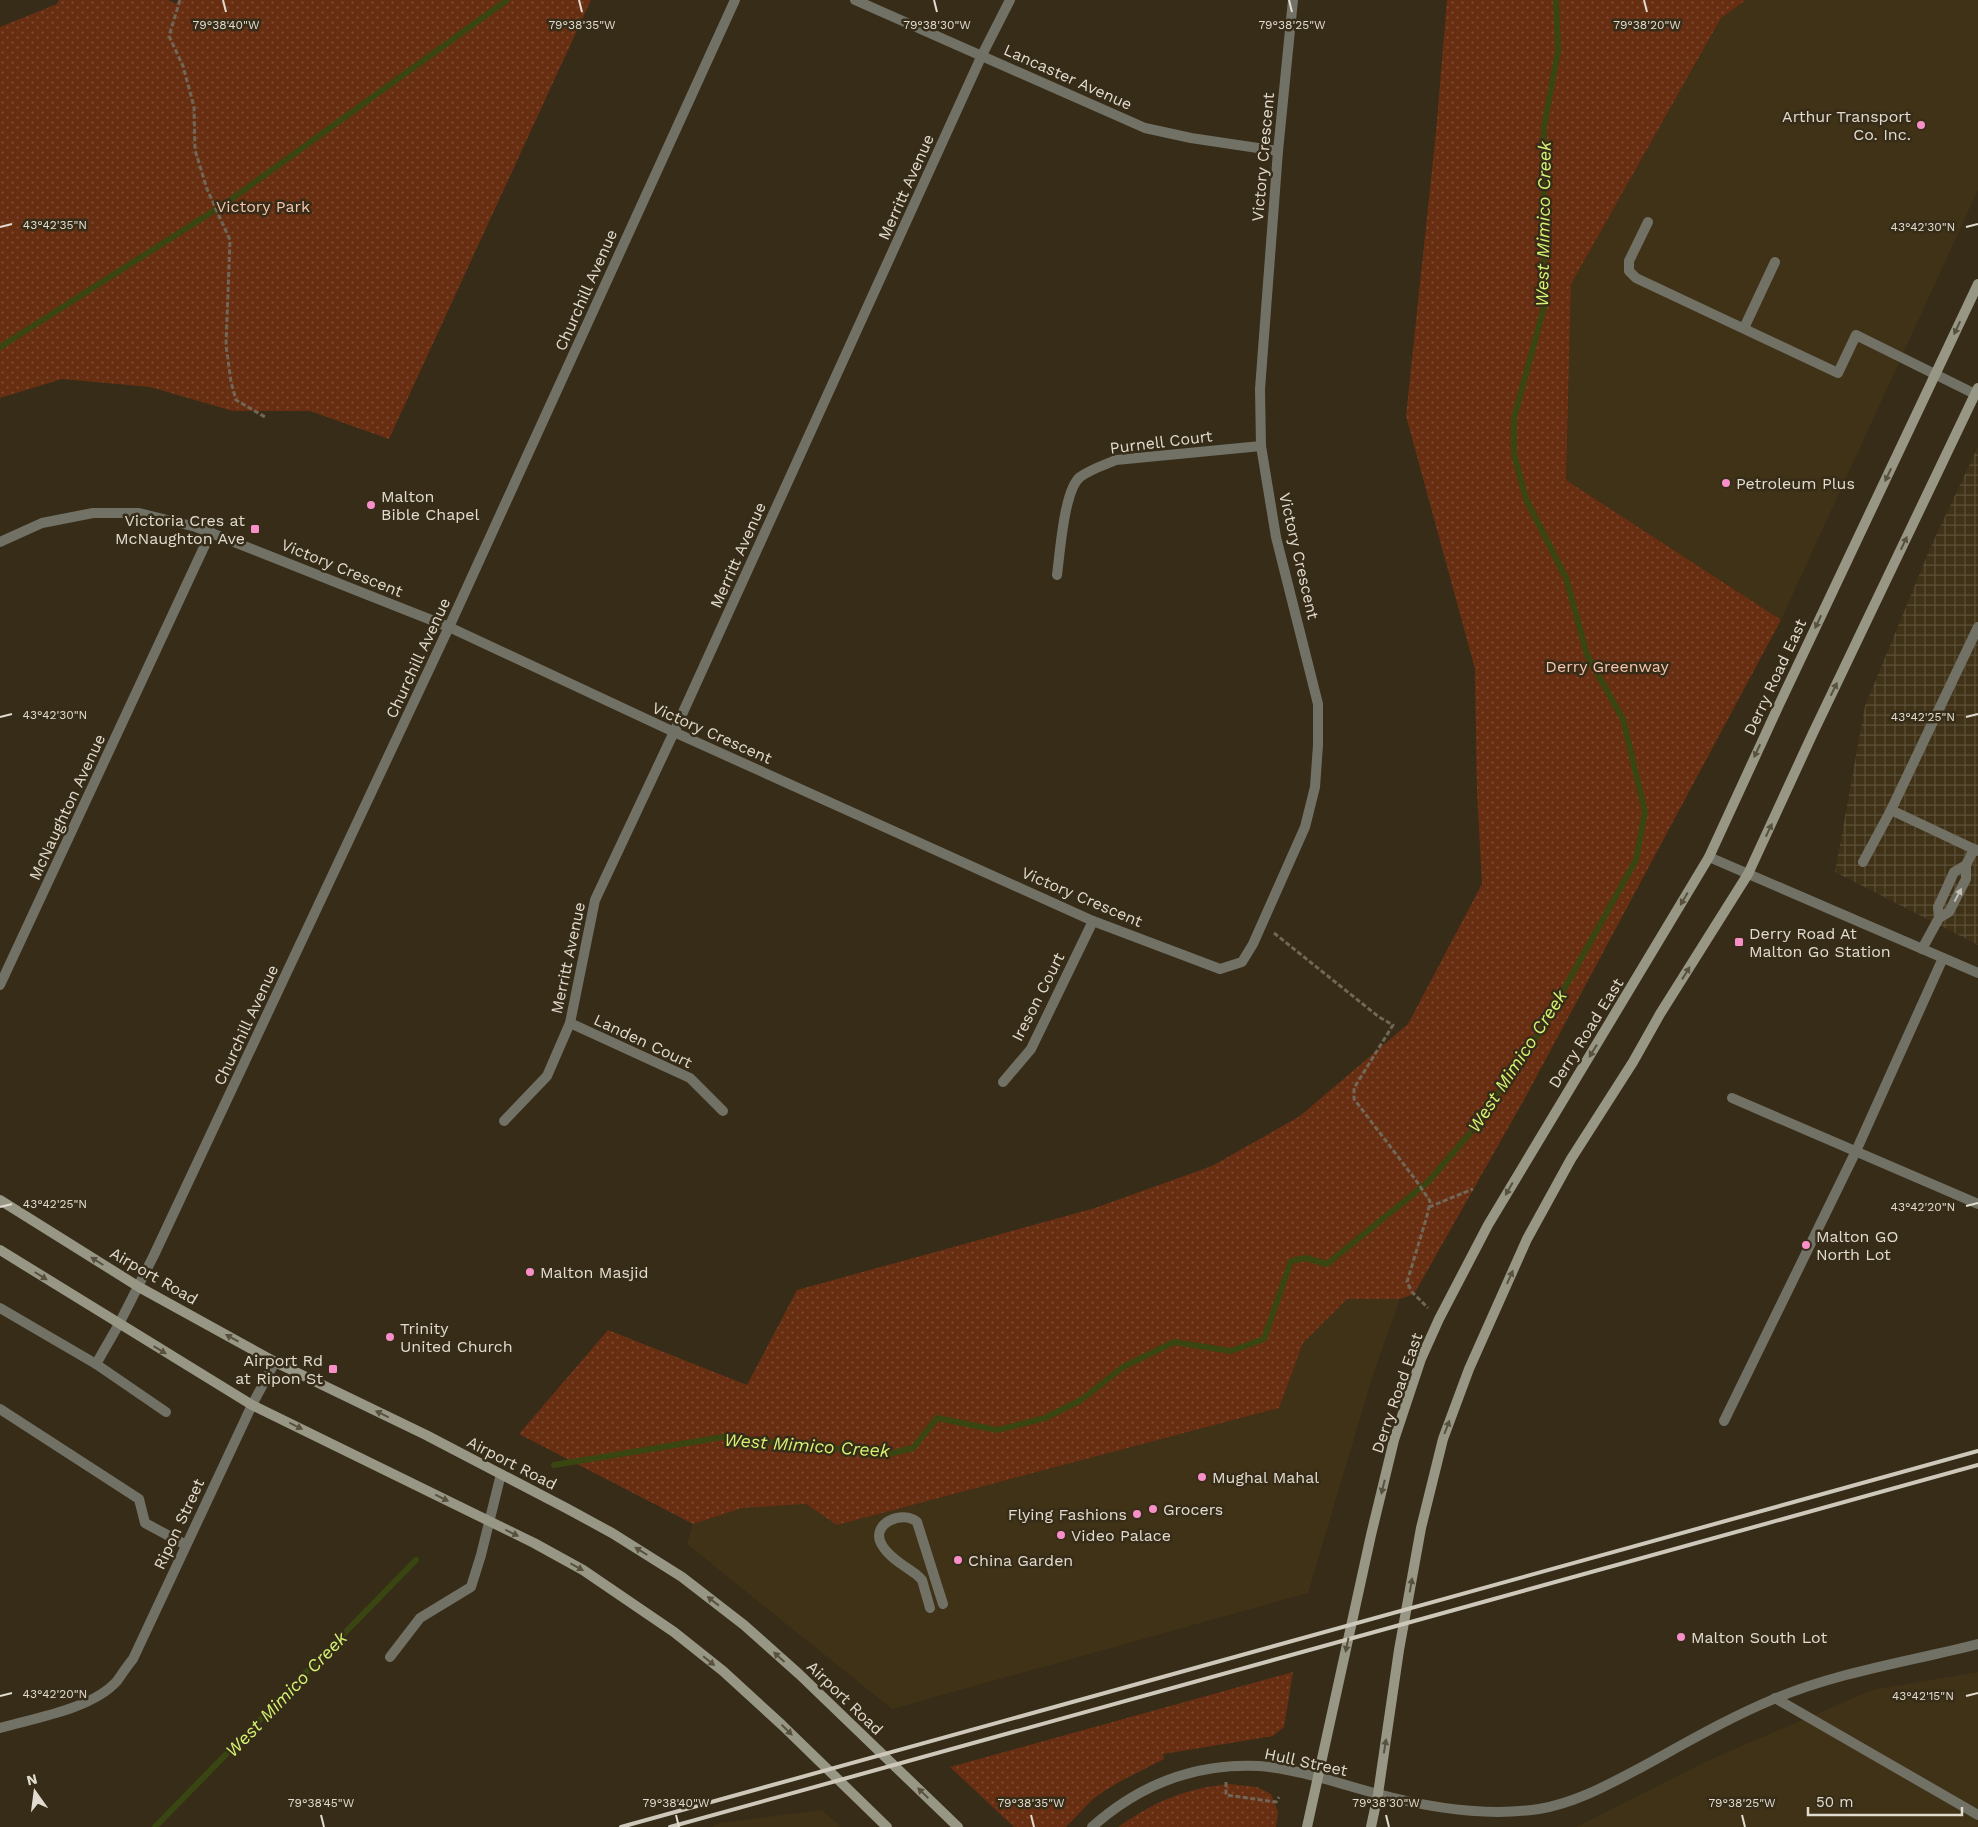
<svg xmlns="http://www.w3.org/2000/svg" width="1978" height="1827" font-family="'Work Sans',sans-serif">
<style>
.built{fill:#403217}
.industrial{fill:url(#industrial-grid)}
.park{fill:url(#park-dots)}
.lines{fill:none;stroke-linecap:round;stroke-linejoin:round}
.stream{stroke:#3a4611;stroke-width:6}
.path{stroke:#706756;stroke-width:3;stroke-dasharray:5 2.5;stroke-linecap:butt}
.lane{stroke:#727166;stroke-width:10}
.street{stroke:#727166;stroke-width:10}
.secondary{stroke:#989786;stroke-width:10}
.rail{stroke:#cec8bb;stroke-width:4}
.oneway{fill:#58513e}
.oneway2{fill:#c6c1b6}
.ticks{fill:none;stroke:#e2dcd0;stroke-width:2}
.poi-dot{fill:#f98fc9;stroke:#362c18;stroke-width:2}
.labels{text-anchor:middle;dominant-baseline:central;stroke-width:5;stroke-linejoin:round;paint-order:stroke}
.street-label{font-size:16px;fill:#e2dcd0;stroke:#362c18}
.poi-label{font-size:16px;fill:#e2dcd0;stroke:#362c18;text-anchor:start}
.park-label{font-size:16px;fill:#f6c5b0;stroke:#362c18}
.water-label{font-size:18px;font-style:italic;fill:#d4f373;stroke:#362c18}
.ticks-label{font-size:12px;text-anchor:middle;fill:#e2dcd0;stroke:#362c18;stroke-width:5;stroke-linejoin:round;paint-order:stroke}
</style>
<defs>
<pattern id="industrial-grid" width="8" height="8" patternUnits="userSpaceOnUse" patternTransform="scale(1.25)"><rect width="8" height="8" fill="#403217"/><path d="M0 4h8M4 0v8" fill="none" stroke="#5b4f38"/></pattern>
<pattern id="park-dots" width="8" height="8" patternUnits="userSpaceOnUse" patternTransform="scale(1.25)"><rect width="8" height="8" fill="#682e12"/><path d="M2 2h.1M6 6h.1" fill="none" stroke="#7d4c33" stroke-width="1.8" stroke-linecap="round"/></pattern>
</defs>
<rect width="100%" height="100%" fill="#362c18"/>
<g class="built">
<path d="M1746,0H1978V190L1781,620L1566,480L1571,284L1721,18Z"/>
<path d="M1347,1299H1400L1372,1378L1308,1593L892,1709L687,1544L693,1524L742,1508L806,1504L837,1525L1279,1408L1303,1343Z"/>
<path d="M1978,1672V1827H1576L1707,1761L1872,1690Z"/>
<path d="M822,1810L841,1827H712L719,1823Z"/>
</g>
<path class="industrial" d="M1978,447V945L1835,872L1865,706L1932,544Z"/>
<g class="park">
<path d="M59,0H168L176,4L178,0H591L389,439L310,411H233L150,387L62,379L0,398V27L57,4Z"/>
<path d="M1447,0H1746L1721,18L1571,284L1566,480L1781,620L1525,1098L1414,1294L1400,1299H1347L1303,1343L1279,1408L837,1525L806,1504L742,1508L693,1524L519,1434L608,1330L747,1385L797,1290L1095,1208L1212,1166L1300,1116L1408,1024L1482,884L1477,792L1475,669L1406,416L1436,132Z"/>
<path d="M1293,1672L1284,1727L1273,1736L1163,1754L1164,1759L1121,1781L1104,1791L1093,1799L1066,1827H1014L950,1767Z"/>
<path d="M1229,1784L1257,1787L1271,1794L1278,1812L1276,1827H1118C1156,1801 1183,1789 1229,1784Z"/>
</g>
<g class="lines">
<g class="stream">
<path d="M0,347L226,203L507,0"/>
<path d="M554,1465L723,1437L889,1454L913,1448L937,1418L997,1430L1045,1418L1081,1400L1123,1367L1174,1342L1231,1351L1264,1339L1291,1261L1306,1258L1327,1264L1428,1182L1483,1118L1514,1068L1540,1032L1636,860L1645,812L1623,719L1587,655L1566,578L1526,499L1514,454V418L1544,307V127L1558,51L1556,0"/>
<path d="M155,1827L416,1560"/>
</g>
<g class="path">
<path d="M180,0L169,36L183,66L194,107L195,150L207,189L230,240L226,345L231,382L236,400L265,417"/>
<path d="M1274,933L1379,1017L1393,1025L1354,1088V1099L1415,1179L1430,1201L1427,1216L1407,1282L1412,1292L1428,1308"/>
<path d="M1429,1207L1473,1189"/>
<path d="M1226,1782V1795L1276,1802L1279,1797"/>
</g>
<g class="lane">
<path d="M1648,222L1629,261V271L1636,278L1838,373L1856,335L1975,394"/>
<path d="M1744,328L1775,262"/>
<path d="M1891,810L1978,851"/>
<path d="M1709,857L1978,973"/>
<path d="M1863,862L1891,810L1978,627"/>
<path d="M1939,918L1938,907L1954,872L1966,865"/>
<path d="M1922,949L1939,918L1949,912L1966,879V865L1974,849"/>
<path d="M1732,1098L1978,1204"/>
<path d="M0,1308L96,1364L119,1324"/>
<path d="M96,1364L166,1412"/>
<path d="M0,1409L139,1499L145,1523L186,1545"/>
<path d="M1724,1421L1856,1151L1943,958"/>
<path d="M930,1608L922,1580L918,1576C907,1567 889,1558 882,1545C869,1524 903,1509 917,1522L943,1604"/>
<path d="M1775,1698L1978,1815"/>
<path d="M1378,1794C1430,1808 1485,1817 1539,1809C1575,1803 1608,1785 1640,1768C1684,1744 1728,1718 1774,1699C1838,1672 1911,1661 1978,1644"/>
</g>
<g class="street">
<path d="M855,0L1145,128L1191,138L1278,151"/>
<path d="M0,542L42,523L93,513H139L196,527L449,627L674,732L1093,921L1220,969L1242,962L1253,944L1305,827L1315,787L1318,745V704L1276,537L1261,446L1260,389L1278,151L1293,0"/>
<path d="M1057,575C1060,553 1064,490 1080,477C1091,469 1104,465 1116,460L1261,446"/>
<path d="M0,985L211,532"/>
<path d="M570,1023L690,1078L723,1111"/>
<path d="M1003,1082L1031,1049L1093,921"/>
<path d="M504,1121L547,1076L570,1023L595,900L674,732L982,55L1010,0"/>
<path d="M119,1324L154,1255L449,627L735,0"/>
<path d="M390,1657L420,1618L471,1587L481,1555L501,1474"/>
<path d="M0,1728C35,1718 92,1709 117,1681C122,1674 127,1666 133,1659L252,1405L275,1362"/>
<path d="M1092,1827C1139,1785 1195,1763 1259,1766C1299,1769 1340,1784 1378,1794"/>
</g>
<g class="secondary">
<path d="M0,1200L139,1287L275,1362L426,1435L566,1508L612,1533L682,1577L744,1625L799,1674L958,1827"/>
<path d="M0,1250L252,1405L534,1543L583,1570L674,1632L723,1671L782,1725L887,1827"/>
<path d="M1307,1827L1371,1535L1394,1440L1421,1359L1439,1319L1488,1225L1709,857L1778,707L1978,284"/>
<path d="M1371,1827L1378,1794L1399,1650L1421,1528L1443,1439L1469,1369L1527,1239L1571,1159L1633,1062L1660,1014L1748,874L1813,733L1978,388"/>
</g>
<g class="rail">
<path d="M621,1827L1978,1451"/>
<path d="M670,1827L1978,1465"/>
</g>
</g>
<defs><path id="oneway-solid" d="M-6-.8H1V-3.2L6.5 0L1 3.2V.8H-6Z" transform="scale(1.25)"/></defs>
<g class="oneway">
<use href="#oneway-solid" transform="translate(1957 328) rotate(115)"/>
<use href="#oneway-solid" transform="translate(1888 475) rotate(115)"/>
<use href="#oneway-solid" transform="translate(1904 543) rotate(-65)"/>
<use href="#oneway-solid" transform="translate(1818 622) rotate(115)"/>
<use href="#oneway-solid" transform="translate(1834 689) rotate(-64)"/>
<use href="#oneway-solid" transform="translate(1757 751) rotate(115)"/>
<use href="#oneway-solid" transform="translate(1769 830) rotate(-65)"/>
<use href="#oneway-solid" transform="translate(1684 899) rotate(120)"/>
<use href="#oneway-solid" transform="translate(1686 973) rotate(-58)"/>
<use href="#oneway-solid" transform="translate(1593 1051) rotate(122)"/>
<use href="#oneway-solid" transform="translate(1509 1189) rotate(120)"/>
<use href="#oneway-solid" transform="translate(97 1261) rotate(-148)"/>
<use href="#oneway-solid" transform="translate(41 1276) rotate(32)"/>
<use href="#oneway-solid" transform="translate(1510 1277) rotate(-66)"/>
<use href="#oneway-solid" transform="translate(232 1338) rotate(-151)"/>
<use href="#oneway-solid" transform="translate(160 1350) rotate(31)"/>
<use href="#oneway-solid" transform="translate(382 1414) rotate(-154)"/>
<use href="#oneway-solid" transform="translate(296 1426) rotate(26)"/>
<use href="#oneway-solid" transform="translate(1447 1427) rotate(-69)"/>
<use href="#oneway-solid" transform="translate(1383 1487) rotate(104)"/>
<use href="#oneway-solid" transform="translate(442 1498) rotate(26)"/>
<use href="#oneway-solid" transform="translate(512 1533) rotate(26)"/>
<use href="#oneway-solid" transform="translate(641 1551) rotate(-148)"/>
<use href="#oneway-solid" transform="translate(577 1567) rotate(29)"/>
<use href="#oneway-solid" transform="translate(1411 1585) rotate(-80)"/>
<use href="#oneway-solid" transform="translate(713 1601) rotate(-142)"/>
<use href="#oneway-solid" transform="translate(1347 1645) rotate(102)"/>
<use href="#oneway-solid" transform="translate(779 1657) rotate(-138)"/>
<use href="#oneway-solid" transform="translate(709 1661) rotate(39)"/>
<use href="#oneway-solid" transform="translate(787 1730) rotate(44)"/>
<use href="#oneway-solid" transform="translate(1385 1746) rotate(-81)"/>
<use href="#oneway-solid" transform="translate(923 1793) rotate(-136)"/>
</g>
<use class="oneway2" href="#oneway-solid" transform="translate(1958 895) rotate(-62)"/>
<path class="ticks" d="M223,0L226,12M579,0L582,12M934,0L937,12M1289,0L1292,12M1644,0L1647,12M0,227L12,224M1966,227L1978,224M0,717L12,714M1966,717L1978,714M1966,1206L1978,1203M0,1207L12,1204M0,1696L12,1693M1966,1696L1978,1693M321,1815L324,1827M676,1815L679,1827M1031,1815L1034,1827M1386,1815L1389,1827M1742,1815L1745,1827"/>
<g class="poi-dot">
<circle cx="1921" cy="125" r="5"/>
<circle cx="1726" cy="483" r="5"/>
<circle cx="371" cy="505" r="5"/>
<rect x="250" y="524" width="10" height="10" rx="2.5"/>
<rect x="1734" y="937" width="10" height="10" rx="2.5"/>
<circle cx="1806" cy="1245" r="5"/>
<circle cx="530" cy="1272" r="5"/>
<circle cx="390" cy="1337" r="5"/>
<rect x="328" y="1364" width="10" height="10" rx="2.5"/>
<circle cx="1202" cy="1477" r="5"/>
<circle cx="1153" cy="1509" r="5"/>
<circle cx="1137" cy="1514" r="5"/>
<circle cx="1061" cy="1535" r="5"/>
<circle cx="958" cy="1560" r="5"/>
<circle cx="1681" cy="1637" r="5"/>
</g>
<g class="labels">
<g class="street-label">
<text transform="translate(1068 77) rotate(24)">Lancaster Avenue</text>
<text transform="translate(1263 157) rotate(-85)">Victory Crescent</text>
<text transform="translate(906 187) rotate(-66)">Merritt Avenue</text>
<text transform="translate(586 290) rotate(-66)">Churchill Avenue</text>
<text transform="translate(1161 442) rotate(-7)">Purnell Court</text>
<text transform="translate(738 555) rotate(-66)">Merritt Avenue</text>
<text transform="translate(1299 556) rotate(77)">Victory Crescent</text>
<text transform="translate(342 568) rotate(22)">Victory Crescent</text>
<text transform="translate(418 658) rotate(-65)">Churchill Avenue</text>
<text transform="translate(1775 677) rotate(-65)">Derry Road East</text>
<text transform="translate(712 733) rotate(24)">Victory Crescent</text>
<text transform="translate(67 807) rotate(-65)">McNaughton Avenue</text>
<text transform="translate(1082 897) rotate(23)">Victory Crescent</text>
<text transform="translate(568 958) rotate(-78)">Merritt Avenue</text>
<text transform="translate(1038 997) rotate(-63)">Ireson Court</text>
<text transform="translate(246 1025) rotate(-65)">Churchill Avenue</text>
<text transform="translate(1586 1033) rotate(-58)">Derry Road East</text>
<text transform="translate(643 1041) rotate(25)">Landen Court</text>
<text transform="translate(154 1276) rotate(30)">Airport Road</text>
<text transform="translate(1397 1393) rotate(-71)">Derry Road East</text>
<text transform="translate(512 1463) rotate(27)">Airport Road</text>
<text transform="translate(179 1524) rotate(-65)">Ripon Street</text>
<text transform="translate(845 1698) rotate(44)">Airport Road</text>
<text transform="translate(1306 1762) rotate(12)">Hull Street</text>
</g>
<g class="poi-label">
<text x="1911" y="116" text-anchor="end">Arthur Transport<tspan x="1911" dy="18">Co. Inc.</tspan></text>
<text x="1736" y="483">Petroleum Plus</text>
<text x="381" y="496">Malton<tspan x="381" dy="18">Bible Chapel</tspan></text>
<text x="245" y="520" text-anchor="end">Victoria Cres at<tspan x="245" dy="18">McNaughton Ave</tspan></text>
<text x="1749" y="933">Derry Road At<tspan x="1749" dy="18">Malton Go Station</tspan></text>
<text x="1816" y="1236">Malton GO<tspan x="1816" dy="18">North Lot</tspan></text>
<text x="540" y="1272">Malton Masjid</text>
<text x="400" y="1328">Trinity<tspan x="400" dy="18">United Church</tspan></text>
<text x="323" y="1360" text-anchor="end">Airport Rd<tspan x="323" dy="18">at Ripon St</tspan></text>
<text x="1212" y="1477">Mughal Mahal</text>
<text x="1163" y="1509">Grocers</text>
<text x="1127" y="1514" text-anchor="end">Flying Fashions</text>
<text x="1071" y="1535">Video Palace</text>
<text x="968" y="1560">China Garden</text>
<text x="1691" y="1637">Malton South Lot</text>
</g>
<g class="park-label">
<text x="263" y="206">Victory Park</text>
<text x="1607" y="666">Derry Greenway</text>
</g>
<g class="water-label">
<text transform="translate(1543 224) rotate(-89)">West Mimico Creek</text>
<text transform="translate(1517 1061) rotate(-57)">West Mimico Creek</text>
<text transform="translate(807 1445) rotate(4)">West Mimico Creek</text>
<text transform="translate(286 1694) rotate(-46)">West Mimico Creek</text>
</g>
</g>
<g class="ticks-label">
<text x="1647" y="29">79°38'20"W</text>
<text x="226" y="29">79°38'40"W</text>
<text x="582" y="29">79°38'35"W</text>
<text x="937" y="29">79°38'30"W</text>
<text x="1292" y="29">79°38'25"W</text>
<text x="55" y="229">43°42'35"N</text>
<text x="1923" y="231">43°42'30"N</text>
<text x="55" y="719">43°42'30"N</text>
<text x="1923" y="721">43°42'25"N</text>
<text x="55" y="1208">43°42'25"N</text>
<text x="1923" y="1211">43°42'20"N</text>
<text x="55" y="1698">43°42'20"N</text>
<text x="1923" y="1700">43°42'15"N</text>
<text x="321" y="1807">79°38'45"W</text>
<text x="676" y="1807">79°38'40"W</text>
<text x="1031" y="1807">79°38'35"W</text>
<text x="1386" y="1807">79°38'30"W</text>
<text x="1742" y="1807">79°38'25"W</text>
</g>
<g transform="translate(35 1792) rotate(346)" stroke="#362c18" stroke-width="4" paint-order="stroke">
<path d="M0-4L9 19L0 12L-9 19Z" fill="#e2dcd0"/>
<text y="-8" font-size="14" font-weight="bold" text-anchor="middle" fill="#e2dcd0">N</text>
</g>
<path d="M1808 1807v8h154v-8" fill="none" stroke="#e2dcd0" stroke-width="2.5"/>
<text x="1816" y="1807" font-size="15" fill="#e2dcd0" stroke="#362c18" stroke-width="4" paint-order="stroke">50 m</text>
</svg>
